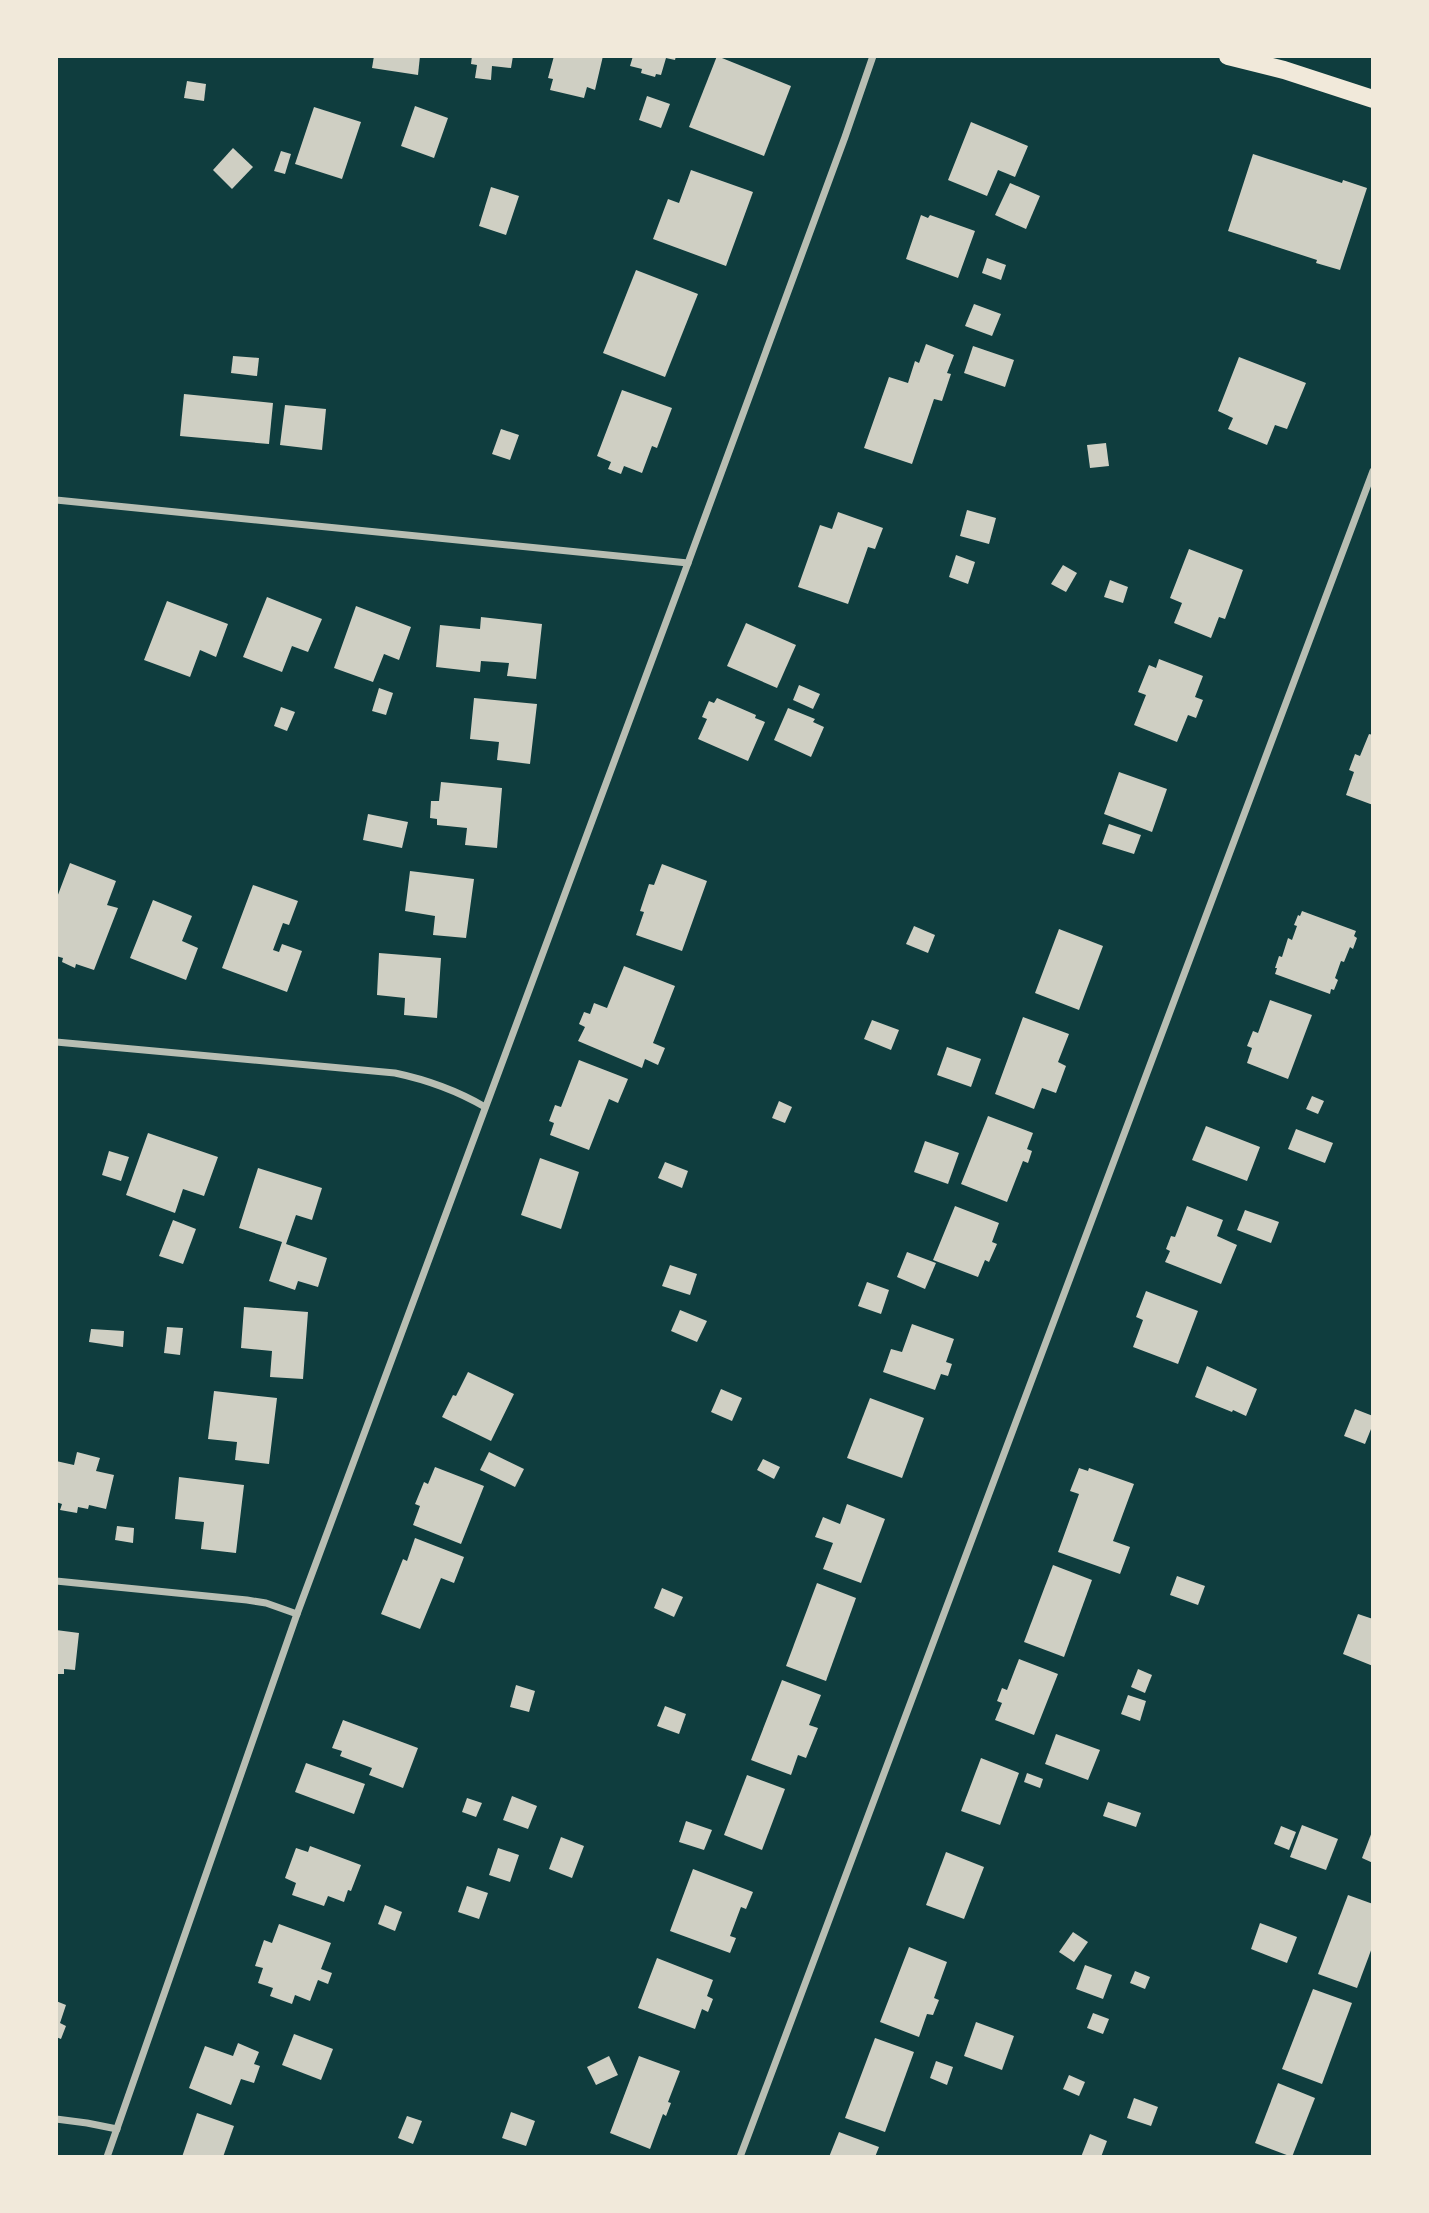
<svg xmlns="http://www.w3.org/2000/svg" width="1429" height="2213" font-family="'PT Sans',sans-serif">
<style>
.building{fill:#cfcfc3}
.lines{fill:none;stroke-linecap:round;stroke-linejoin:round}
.minor{stroke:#b8beb3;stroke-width:7}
.primary{stroke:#f1e9da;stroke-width:18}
</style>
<rect width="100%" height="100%" fill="#0f3d3e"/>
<g class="building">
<path d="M374,56H420L418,75L372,68Z"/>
<path d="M472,56H513L511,68L492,66L491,80L475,78L477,65L471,64Z"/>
<path d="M554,56H603L595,90L587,87L584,98L550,90L553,79L548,78Z"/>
<path d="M633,56H676L675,60L666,58L661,75L656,74L655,77L641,73L642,69L630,66Z"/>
<path d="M717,56L791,86L764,156L689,127Z"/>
<path d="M187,81L206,84L204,101L184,98Z"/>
<path d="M647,96L670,104L661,128L639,120Z"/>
<path d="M415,106L448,118L434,158L401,146Z"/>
<path d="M314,107L361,122L342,179L295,164Z"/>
<path d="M971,122L1028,146L1015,177L998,170L987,196L948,180Z"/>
<path d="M233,148L253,167L232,189L213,170Z"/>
<path d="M281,151L291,154L285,174L274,171Z"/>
<path d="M1253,154L1342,183L1343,180L1367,188L1340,270L1316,263L1317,260L1228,231Z"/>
<path d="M691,170L753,192L726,266L653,239L668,199L679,203Z"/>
<path d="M1010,183L1040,196L1026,229L995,215Z"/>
<path d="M491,187L519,196L506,235L479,226Z"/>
<path d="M921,215L928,218L930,215L975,231L958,278L906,259Z"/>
<path d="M987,258L1006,265L1001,280L982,273Z"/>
<path d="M636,270L698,294L665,377L603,353Z"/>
<path d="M974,304L1001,314L992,336L965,326Z"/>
<path d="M926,344L954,355L947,373L951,374L942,401L934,399L912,464L864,448L889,377L908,383L915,361L919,363Z"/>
<path d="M973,346L1014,360L1005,387L964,373Z"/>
<path d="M233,356L259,358L257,376L231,373Z"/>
<path d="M1239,357L1306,383L1287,429L1275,425L1267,445L1228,429L1233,418L1218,411Z"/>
<path d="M622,390L672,408L657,448L652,446L642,473L624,466L621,474L608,469L611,462L597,456Z"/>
<path d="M184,394L273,403L269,444L180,436Z"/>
<path d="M285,405L326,409L322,450L280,445Z"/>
<path d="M501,429L519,435L510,460L492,454Z"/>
<path d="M1106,443L1109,466L1090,468L1087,445Z"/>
<path d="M967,510L996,518L989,544L960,536Z"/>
<path d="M838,512L883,528L875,549L868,547L848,604L798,587L820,525L832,529Z"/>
<path d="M1189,549L1243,570L1225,619L1219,617L1211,638L1174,623L1182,603L1170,598Z"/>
<path d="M956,555L975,562L968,584L949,577Z"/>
<path d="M1063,565L1077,573L1066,592L1051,584Z"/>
<path d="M1110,580L1128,587L1123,603L1104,597Z"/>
<path d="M267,597L322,619L308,652L292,646L282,672L243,657Z"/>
<path d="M167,601L228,624L216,657L200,650L190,677L144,660Z"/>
<path d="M356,606L411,627L399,660L384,654L373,682L334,668Z"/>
<path d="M481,617L542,624L536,679L507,676L509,663L481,661L480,672L436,667L440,625L480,629Z"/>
<path d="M746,623L796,645L777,688L727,666Z"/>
<path d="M1159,659L1203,676L1195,697L1203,700L1196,718L1188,715L1177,742L1134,725L1146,695L1138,692L1149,665L1156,668Z"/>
<path d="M799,685L820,694L813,709L793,700Z"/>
<path d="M379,688L393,693L386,715L372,711Z"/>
<path d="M474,698L537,704L530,764L497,760L499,742L470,739Z"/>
<path d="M717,698L756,715L755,718L765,722L748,761L698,739L707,719L702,717L709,701L714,703Z"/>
<path d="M281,707L295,712L287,731L274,726Z"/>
<path d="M788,708L815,719L813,722L824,727L811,757L774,740Z"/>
<path d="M1369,734L1373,735V805L1346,795L1354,772L1349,770L1355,754L1360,756Z"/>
<path d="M1119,772L1167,789L1152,832L1104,814Z"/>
<path d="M441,782L502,788L497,848L465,845L467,828L437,825V819L430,818L431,801H439Z"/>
<path d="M368,814L408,822L402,848L363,840Z"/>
<path d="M1109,824L1141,835L1134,854L1102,844Z"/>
<path d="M70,863L116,881L107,905L118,908L94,970L76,964L75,968L62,962L63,958L56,956V900Z"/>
<path d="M662,864L707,881L682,951L636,935L644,912L640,911L649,884L654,885Z"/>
<path d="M410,871L474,879L466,938L433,935L435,916L405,911Z"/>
<path d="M253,885L298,901L289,925L283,923L273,950L279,952L282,944L302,951L287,992L222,968Z"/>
<path d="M153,900L192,916L182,941L198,948L186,980L130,958Z"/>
<path d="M1302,911L1356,931L1354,936L1357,938L1353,949L1350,947L1344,962L1341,961L1335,978L1338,980L1334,990L1331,989L1330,994L1275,974L1277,968H1275L1279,956L1282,957L1288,938L1292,940L1297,926L1294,925L1298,915L1300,916Z"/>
<path d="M914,926L935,935L928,953L906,944Z"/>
<path d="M1059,929L1103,946L1079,1010L1035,993Z"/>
<path d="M379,953L441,958L437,1018L404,1015L405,998L377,995Z"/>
<path d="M624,966L675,986L653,1043L665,1048L658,1065L645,1059L642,1068L578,1041L585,1027L579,1024L584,1012L590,1014L594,1003L607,1008Z"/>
<path d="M1270,1000L1312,1015L1288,1079L1247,1063L1252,1048L1247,1046L1253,1031L1258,1033Z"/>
<path d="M1023,1017L1069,1034L1058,1062L1066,1066L1056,1093L1042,1088L1034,1109L995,1094Z"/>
<path d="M872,1020L899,1030L891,1050L864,1039Z"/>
<path d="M947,1047L981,1059L971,1087L937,1075Z"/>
<path d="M579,1060L628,1079L618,1103L609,1099L589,1150L550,1135L554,1123L549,1121L555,1105L561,1107Z"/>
<path d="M1312,1096L1324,1101L1318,1114L1306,1109Z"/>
<path d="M779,1101L792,1107L785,1123L772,1118Z"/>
<path d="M988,1116L1033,1133L1027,1149L1032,1151L1028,1163L1023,1161L1007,1202L961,1184Z"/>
<path d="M1206,1126L1260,1147L1247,1181L1192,1160Z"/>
<path d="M1296,1129L1333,1143L1325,1163L1288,1149Z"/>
<path d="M148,1133L218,1157L204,1196L183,1189L175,1213L126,1195Z"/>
<path d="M925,1141L959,1153L948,1184L914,1172Z"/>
<path d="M109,1151L129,1157L121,1181L102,1175Z"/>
<path d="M540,1158L579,1172L561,1229L521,1215Z"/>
<path d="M665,1162L688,1171L682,1188L658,1178Z"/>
<path d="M258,1168L322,1188L312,1220L296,1215L286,1244L327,1258L318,1287L298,1281L295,1290L269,1281L282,1242L239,1228Z"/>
<path d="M955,1206L999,1223L992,1242L997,1244L989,1262L985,1260L978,1277L933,1260Z"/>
<path d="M1187,1206L1223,1220L1217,1236L1237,1245L1221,1284L1165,1262L1170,1251L1166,1249L1171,1236L1175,1237Z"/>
<path d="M1245,1210L1279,1222L1271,1243L1237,1230Z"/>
<path d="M173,1220L196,1229L183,1264L159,1256Z"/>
<path d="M907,1252L936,1263L925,1289L897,1277Z"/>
<path d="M670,1265L697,1274L690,1295L662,1286Z"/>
<path d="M867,1282L889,1290L881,1314L858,1306Z"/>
<path d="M1146,1291L1198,1311L1178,1364L1133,1347L1143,1320L1136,1317Z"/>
<path d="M244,1307L308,1312L303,1379L270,1377L272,1351L241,1348Z"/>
<path d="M680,1310L707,1321L697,1342L671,1331Z"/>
<path d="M912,1324L954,1339L946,1362L952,1364L948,1376L941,1374L935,1390L883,1372L891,1349L902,1352Z"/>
<path d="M167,1327L183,1328L180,1355L164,1353Z"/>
<path d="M91,1329L124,1331L123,1347L89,1342Z"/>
<path d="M1207,1366L1257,1389L1246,1416L1233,1410L1232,1412L1195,1397Z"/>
<path d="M468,1372L514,1394L491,1441L442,1417L453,1395L456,1396Z"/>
<path d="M721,1389L742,1398L732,1421L711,1412Z"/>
<path d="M214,1391L277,1398L269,1464L235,1460L237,1442L208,1439Z"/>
<path d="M870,1398L924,1418L902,1478L847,1458Z"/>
<path d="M1355,1409L1373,1416V1424L1365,1444L1344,1436Z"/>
<path d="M77,1452L100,1458L96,1471L114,1475L106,1509L89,1505L88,1509L78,1507L77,1513L60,1510L62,1504L56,1502V1461L74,1465Z"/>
<path d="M489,1452L524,1469L515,1487L480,1470Z"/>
<path d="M763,1459L780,1467L774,1479L757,1470Z"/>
<path d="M435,1467L484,1486L461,1544L413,1525L420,1506L415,1504L424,1482L428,1484Z"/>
<path d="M1079,1468L1088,1471L1089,1468L1134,1484L1113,1541L1130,1547L1120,1574L1058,1552L1079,1494L1070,1491Z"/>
<path d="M179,1477L244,1485L236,1553L201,1549L204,1522L175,1519Z"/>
<path d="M847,1504L885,1519L861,1583L823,1569L833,1543L815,1537L823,1517L840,1524Z"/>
<path d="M117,1526L134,1528L133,1543L115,1540Z"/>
<path d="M415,1538L464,1557L454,1583L441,1578L420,1629L381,1614L403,1559L407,1561Z"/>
<path d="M1053,1565L1092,1580L1064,1657L1024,1642Z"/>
<path d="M1177,1576L1205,1586L1198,1605L1170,1595Z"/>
<path d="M817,1583L856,1598L826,1681L786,1666Z"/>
<path d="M662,1588L683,1597L674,1617L654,1608Z"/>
<path d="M1358,1614L1373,1619V1666L1343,1654Z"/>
<path d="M56,1630L79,1633L75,1670L64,1669V1674H56Z"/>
<path d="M1019,1659L1058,1674L1034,1735L995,1720L1002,1703L997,1701L1002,1688L1007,1690Z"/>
<path d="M1138,1669L1152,1675L1145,1693L1131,1687Z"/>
<path d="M782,1680L821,1695L809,1725L818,1728L806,1758L798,1755L791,1775L751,1760Z"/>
<path d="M516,1685L535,1691L529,1712L510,1707Z"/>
<path d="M1128,1695L1146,1701L1140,1721L1121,1714Z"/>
<path d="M665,1706L686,1714L679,1734L657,1726Z"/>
<path d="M343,1720L418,1748L403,1788L369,1775L372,1768L340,1756L342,1751L332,1748Z"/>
<path d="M1056,1734L1100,1750L1088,1780L1045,1764Z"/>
<path d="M981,1758L1019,1773L1000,1825L961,1811Z"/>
<path d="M306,1763L365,1784L354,1814L295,1792Z"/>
<path d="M1027,1773L1043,1779L1040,1788L1024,1782Z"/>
<path d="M747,1775L785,1789L762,1850L724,1835Z"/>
<path d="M512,1796L537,1806L528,1829L503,1820Z"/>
<path d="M467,1798L482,1803L476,1817L462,1812Z"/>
<path d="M1108,1802L1141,1813L1136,1827L1103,1816Z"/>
<path d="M686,1821L712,1830L704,1850L679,1842Z"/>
<path d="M1302,1825L1338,1839L1326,1870L1290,1857Z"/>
<path d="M1281,1826L1296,1832L1289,1850L1274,1844Z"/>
<path d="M1373,1829V1863L1362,1858Z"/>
<path d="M561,1837L584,1846L572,1878L549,1869Z"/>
<path d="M310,1846L361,1865L351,1891L348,1890L344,1902L328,1896L324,1906L292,1895L296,1883L285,1878L296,1848L308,1852Z"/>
<path d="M498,1848L519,1855L510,1882L489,1875Z"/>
<path d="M946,1852L984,1867L964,1919L926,1905Z"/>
<path d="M693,1869L753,1892L746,1909L741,1907L730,1936L736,1938L730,1953L670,1931Z"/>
<path d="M467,1886L488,1893L479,1919L458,1912Z"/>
<path d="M1348,1895L1373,1904V1945L1357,1988L1318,1974Z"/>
<path d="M385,1905L402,1912L395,1931L378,1924Z"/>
<path d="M1260,1923L1297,1937L1287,1963L1251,1949Z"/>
<path d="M279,1924L331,1943L321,1969L332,1973L328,1984L318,1980L310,2001L295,1995L292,2004L270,1996L273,1988L258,1983L263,1968L255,1966L264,1940L272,1943Z"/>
<path d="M1073,1932L1088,1942L1074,1962L1059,1952Z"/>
<path d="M909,1947L947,1962L934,1998L939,2000L933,2015L927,2014L919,2037L880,2022Z"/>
<path d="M657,1958L713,1980L707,1996L713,1999L708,2012L702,2009L695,2029L638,2008Z"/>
<path d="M1085,1965L1112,1975L1103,1999L1076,1989Z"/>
<path d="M1135,1971L1150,1977L1145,1989L1130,1983Z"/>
<path d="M1313,1989L1352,2003L1322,2084L1282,2069Z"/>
<path d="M56,2001L66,2005L60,2023L66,2026L61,2039L56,2037Z"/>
<path d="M1093,2013L1109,2019L1103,2034L1087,2028Z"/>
<path d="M976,2022L1014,2036L1002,2070L964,2056Z"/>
<path d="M294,2034L333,2049L321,2080L282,2065Z"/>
<path d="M875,2038L914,2052L885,2132L845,2118Z"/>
<path d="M238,2043L259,2052L254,2064L260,2066L254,2083L241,2079L231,2105L189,2088L205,2046L233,2056Z"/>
<path d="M609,2056L618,2075L596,2085L587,2067Z"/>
<path d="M639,2056L680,2071L668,2102L671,2103L666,2116L663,2114L650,2149L610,2133Z"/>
<path d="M936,2061L953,2067L947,2085L930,2078Z"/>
<path d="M1069,2075L1085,2082L1079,2096L1063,2089Z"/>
<path d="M1278,2083L1315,2098L1292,2157L1255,2143Z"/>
<path d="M1134,2098L1158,2107L1151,2126L1127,2118Z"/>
<path d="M511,2112L535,2121L526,2146L502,2138Z"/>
<path d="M197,2113L234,2126L223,2157H182Z"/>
<path d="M407,2116L422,2121L413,2144L398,2138Z"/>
<path d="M839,2132L879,2147L875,2157H829Z"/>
<path d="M1090,2134L1107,2141L1101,2157H1081Z"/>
</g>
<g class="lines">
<g class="minor">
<path d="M56,500L688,563"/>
<path d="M56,1042L395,1073C428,1080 456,1090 485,1107"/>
<path d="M56,1581L247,1600L266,1603L297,1614"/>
<path d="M56,2119L87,2123L117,2129"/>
<path d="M107,2157L297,1614L688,563L845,137L873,56"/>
<path d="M740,2157L1373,471"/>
</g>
<path class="primary" d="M1228,56L1284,70L1373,99"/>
</g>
<rect width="1429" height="2213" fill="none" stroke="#f1e9da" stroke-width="116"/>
</svg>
